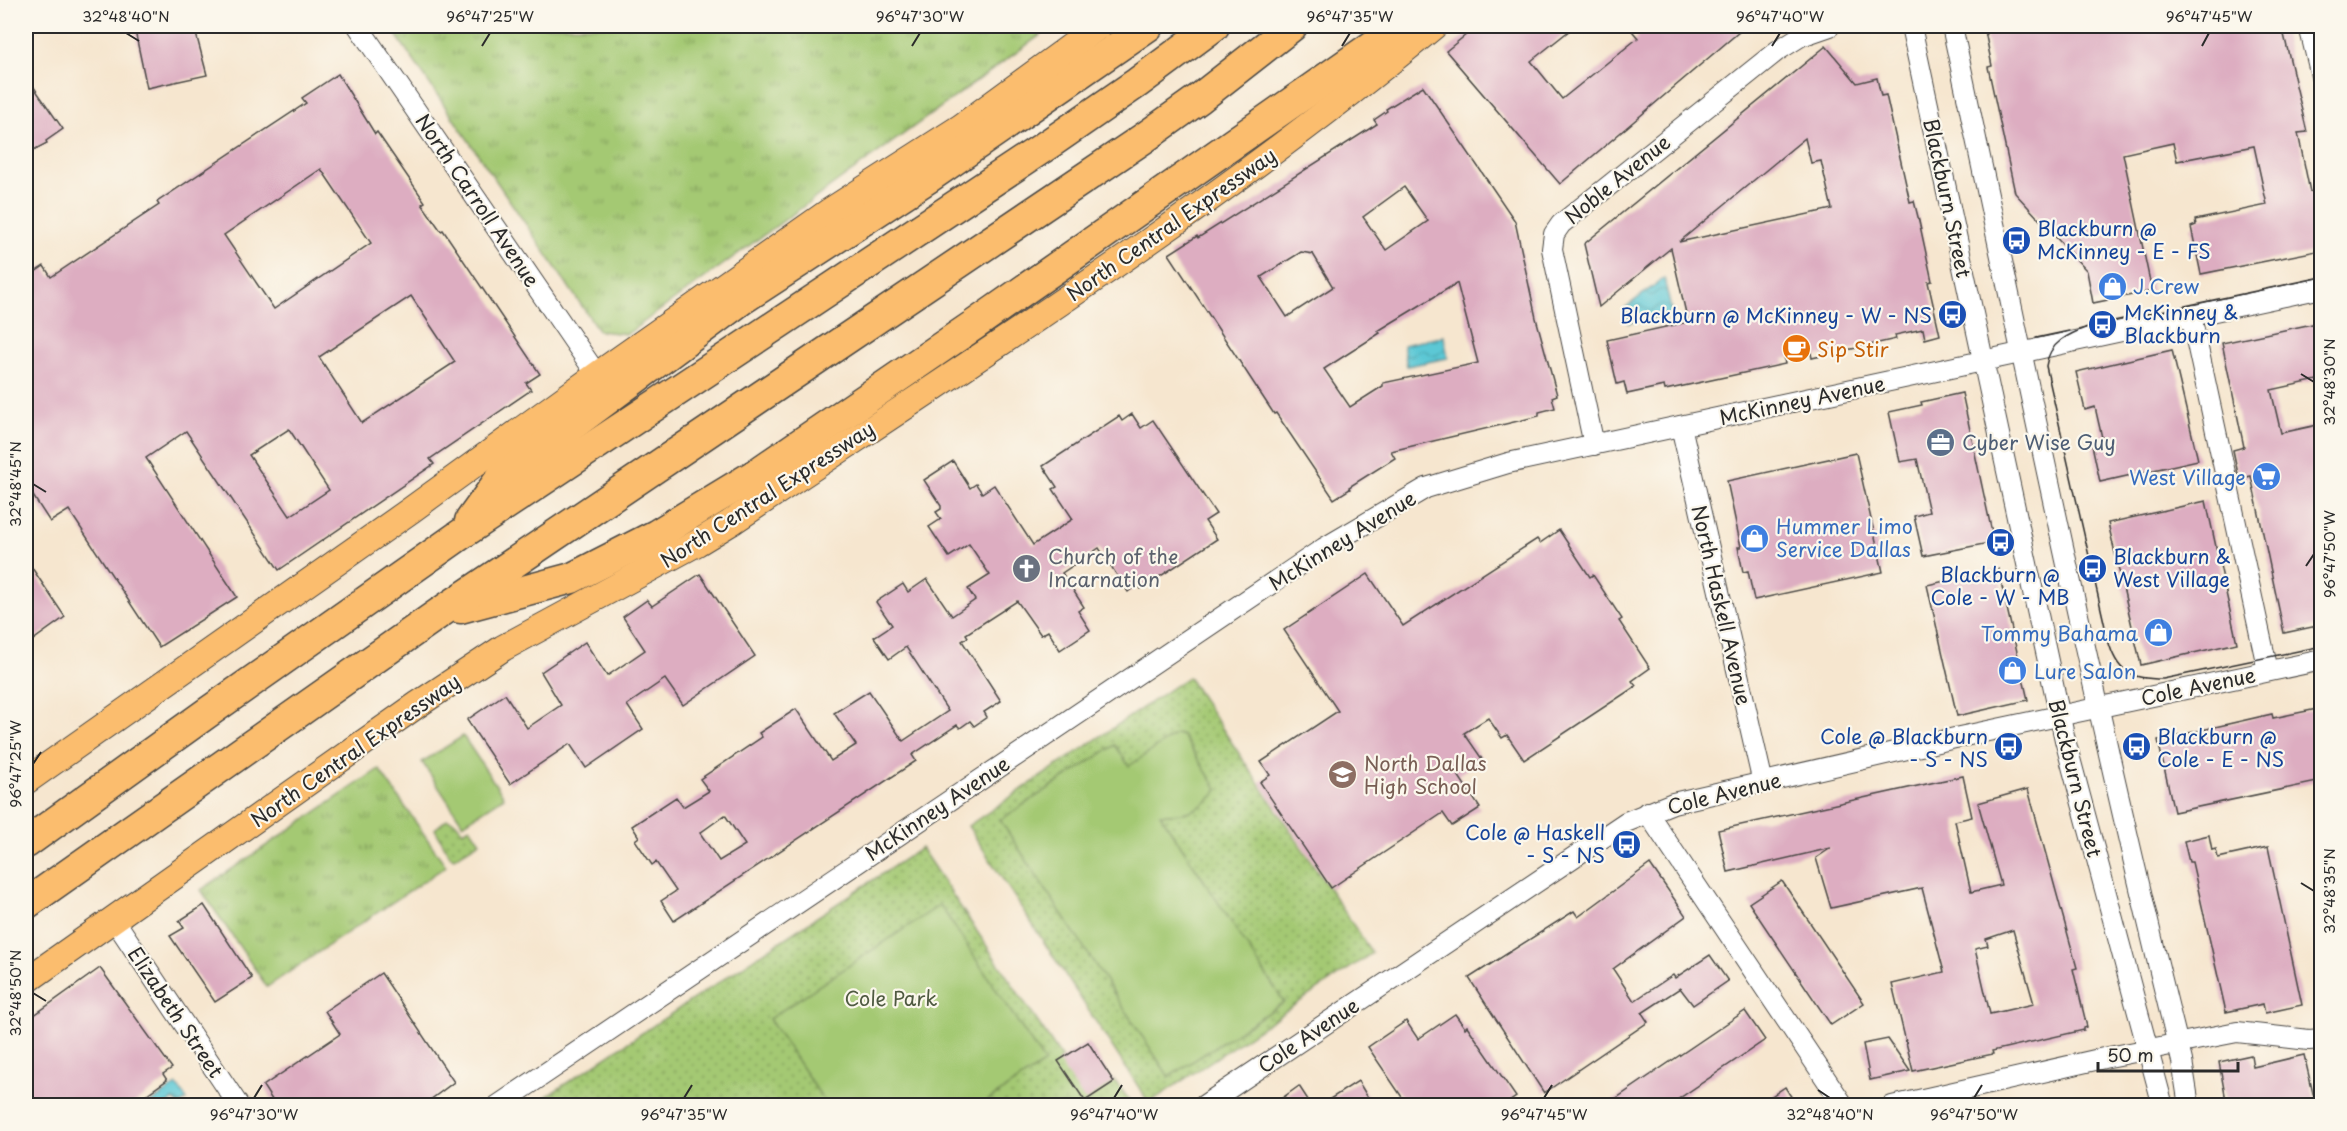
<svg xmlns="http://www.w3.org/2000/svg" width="2347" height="1131" font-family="'Playpen Sans',sans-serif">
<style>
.grass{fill:url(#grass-tufts);stroke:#687a4f;stroke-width:1.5}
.park{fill:url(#park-dots);stroke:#687a4f;stroke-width:1.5}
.pitch{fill:#a4c973;stroke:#687a4f;stroke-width:1.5}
.water{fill:url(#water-waves);stroke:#447a80;stroke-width:1.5}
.building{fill:#ddadc1;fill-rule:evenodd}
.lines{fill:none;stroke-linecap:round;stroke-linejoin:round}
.minor-casing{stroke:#494744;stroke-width:22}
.major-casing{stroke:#494744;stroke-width:28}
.highway-casing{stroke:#494744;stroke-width:33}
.minor{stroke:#fff;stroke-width:20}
.major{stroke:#fbbd6e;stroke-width:26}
.highway{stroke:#fbbd6e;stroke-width:30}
.tram{stroke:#2b2b2b;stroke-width:1.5}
.ticks{fill:none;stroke:#2b2b2b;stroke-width:2}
.labels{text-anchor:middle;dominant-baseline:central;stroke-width:4.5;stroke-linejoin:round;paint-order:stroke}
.street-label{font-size:20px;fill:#2b2b2b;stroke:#fbf7ec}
.transit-label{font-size:20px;fill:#164399;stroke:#fbf7ec;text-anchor:start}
.shop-label{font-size:20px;fill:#366cbe;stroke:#fbf7ec;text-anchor:start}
.food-label{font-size:20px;fill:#c56008;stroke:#fbf7ec;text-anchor:start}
.service-label{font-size:20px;fill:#4e5e75;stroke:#fbf7ec;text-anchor:start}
.worship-label{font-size:20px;fill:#5b616d;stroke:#fbf7ec;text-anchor:start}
.education-label{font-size:20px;fill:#785e54;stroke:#fbf7ec;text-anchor:start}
.park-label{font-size:20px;fill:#4f5a41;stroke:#fbf7ec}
.neatline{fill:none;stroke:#2b2b2b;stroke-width:2}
.ticks-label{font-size:15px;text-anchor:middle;fill:#2b2b2b}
</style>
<defs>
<pattern id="grass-tufts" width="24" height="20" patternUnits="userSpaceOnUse" patternTransform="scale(1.5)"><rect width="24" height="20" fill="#a4c973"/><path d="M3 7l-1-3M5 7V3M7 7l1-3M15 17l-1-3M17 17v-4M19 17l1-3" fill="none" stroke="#86a35f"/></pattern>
<pattern id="park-dots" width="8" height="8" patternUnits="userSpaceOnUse" patternTransform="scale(1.5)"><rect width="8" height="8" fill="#a4c973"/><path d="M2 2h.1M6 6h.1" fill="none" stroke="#86a35f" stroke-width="1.8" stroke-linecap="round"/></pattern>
<pattern id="water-waves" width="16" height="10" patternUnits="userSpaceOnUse" patternTransform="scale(1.5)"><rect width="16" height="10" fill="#5cc8d5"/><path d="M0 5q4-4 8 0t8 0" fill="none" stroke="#4ca3ad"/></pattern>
</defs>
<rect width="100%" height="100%" fill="#fbf7ec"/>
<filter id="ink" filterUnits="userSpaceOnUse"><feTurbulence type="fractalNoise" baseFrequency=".0167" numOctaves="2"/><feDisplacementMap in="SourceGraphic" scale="12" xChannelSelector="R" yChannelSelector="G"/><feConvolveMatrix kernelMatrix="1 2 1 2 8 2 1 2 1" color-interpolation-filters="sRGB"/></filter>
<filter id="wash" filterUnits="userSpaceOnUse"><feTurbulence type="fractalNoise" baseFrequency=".008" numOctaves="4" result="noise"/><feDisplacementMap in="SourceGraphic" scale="24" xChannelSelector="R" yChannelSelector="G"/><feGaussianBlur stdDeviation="1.35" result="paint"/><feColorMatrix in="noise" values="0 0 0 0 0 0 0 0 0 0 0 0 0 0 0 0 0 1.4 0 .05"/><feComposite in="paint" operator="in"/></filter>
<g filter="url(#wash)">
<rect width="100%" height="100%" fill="#f6e6cf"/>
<g class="grass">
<path d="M390,26H1053L627,334L599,331Z"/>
<path d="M379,769L446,866L267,987L201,890Z"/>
</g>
<g class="park">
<path d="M1188,677L1372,953L1149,1103L968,826Z"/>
<path d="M447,819L455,822L463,831L470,827L480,842L454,858L450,856L435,829Z"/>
<path d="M921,848L1088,1097L1114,1080L1133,1105L532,1106Z"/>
</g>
<g class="pitch">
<path d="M1176,734L1183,736L1218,790C1202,811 1184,815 1160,814L1284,1002L1169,1077L1000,820L1115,745L1129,766Z"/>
<path d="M463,736L504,797L463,824L422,762Z"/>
<path d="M940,905L1045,1063L981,1105H827L769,1019Z"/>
</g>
<g class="water">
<path d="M1664,278L1672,314L1628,323L1625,308Z"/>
<path d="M1444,336L1448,358L1407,366L1403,345Z"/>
<path d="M177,1085L187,1100L179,1105L174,1100L166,1105H147Z"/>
</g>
<g id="blocks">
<g class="building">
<path d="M134,26H194L207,75L147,88Z"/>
<path d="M1477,26H1575L1531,61L1562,99L1638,38L1628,26H1746L1560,184L1446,51Z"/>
<path d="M1990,26H2282L2307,132L2298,133L2310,192L2318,191L2322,209V250L2201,274L2191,227L2196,225L2195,220L2267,205L2254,146L2177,161L2173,143L2123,154L2152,291L2093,303L2087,271L2015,193L1988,67L1992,66L1985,31L1991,30Z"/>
<path d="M1826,46L1857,83L1877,78L1881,96L1886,95L1910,202L1914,201L1919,221L1932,281L1928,282L1940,335L1925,339L1923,329L1895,335L1896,339L1812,358L1811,353L1784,359L1785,364L1665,390L1664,386L1627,394L1624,382L1617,384L1607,340L1688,322L1671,248L1599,307L1584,244ZM1805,138L1811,163L1821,161L1832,209L1679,242Z"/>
<path d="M338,74L375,134L377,132L425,202L422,204L441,231L443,230L540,374L526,383L531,390L430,459L434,464L279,570L186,431L146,458L237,597L159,647L69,510L50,522L26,485V278L44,266L51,277L159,205L157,202L306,103L302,98ZM321,169L371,243L274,309L224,235ZM411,296L455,362L362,423L319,357ZM289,429L329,490L290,516L249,455Z"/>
<path d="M26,76L63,129L46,141L47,143L26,154Z"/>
<path d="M1423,86L1515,221L1536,318L1557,395L1552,397L1555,408L1539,412V416L1391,451L1395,458L1349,487L1350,489L1334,499L1276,413L1274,414L1169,254L1197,236L1198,238L1377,124L1374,120L1387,111L1386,109ZM1404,187L1428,221L1386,250L1363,217ZM1301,252L1313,254L1333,287L1287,317L1261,277ZM1457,283L1478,363L1383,383V386L1350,407L1324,369L1380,333L1378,331L1391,323Z"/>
<path d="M2322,322V379L2271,390L2281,433L2322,424V625L2284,633L2251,476L2239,479L2233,450L2244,447L2222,343Z"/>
<path d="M2172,350L2198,460L2100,482L2092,445L2103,442L2095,407L2085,410L2076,372Z"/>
<path d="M1962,393L1994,542L1923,556L1914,516L1929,512L1917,459L1900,462L1889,412L1922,405L1921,402Z"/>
<path d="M1132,414L1141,428L1153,420L1216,514L1205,521L1217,539L1141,589L1138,584L1128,592L1099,548L1062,573L1084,607L1078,611L1090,630L1060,650L1048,631L1041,635L1017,601L966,634L968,637L962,641L1001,701L984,712L987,717L974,726L970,721L960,728L957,725L912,755L916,761L674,921L661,901L676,891L656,862L652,865L635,840L639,837L632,826L676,797L683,807L709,791L700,779L762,737L759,733L796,709L831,761L856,745L834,713L869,691L903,741L948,711L906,647L889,659L874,637L892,625L876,602L903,584L908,592L927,579L952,616L975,600L968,589L990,575L969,544L949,557L929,527L941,519L936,512L941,509V506L924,480L953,461L970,488L976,484L982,493L994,485L1033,545L1073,519L1053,489L1057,487L1043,466L1119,416L1122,421ZM725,815L745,845L719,861L700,833Z"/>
<path d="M1856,453L1883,572L1754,600L1748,571L1743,572L1738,547H1741L1727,481Z"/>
<path d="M2206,501L2237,643L2141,665L2108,523Z"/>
<path d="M1559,530L1590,577L1593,575L1622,619L1619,621L1650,668L1632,681L1636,686L1524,760L1507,735L1502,738L1488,718L1464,733L1482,759L1458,775L1480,808L1452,826L1443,813L1331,888L1260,782L1270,775L1261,762L1338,711L1284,630L1368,574L1403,626L1537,539L1540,543Z"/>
<path d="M26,559L65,617L26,645Z"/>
<path d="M1998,569L2028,700L1957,716L1927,585Z"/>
<path d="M700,574L755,656L683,705L665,679L627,705L643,729L586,768L570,744L510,784L467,720L505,694L527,728L561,705L541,672L585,642L607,676L645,650L623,617L647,600L652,606Z"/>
<path d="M2322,708V772L2315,773L2317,782L2174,812L2158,740L2272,714L2273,718Z"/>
<path d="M1963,776L1972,817L1955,821L1971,892L2001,885L1978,803L2028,789L2077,968L2073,969L2087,1027L2084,1028V1030L1992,1051L1993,1054L1913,1071L1892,984L1944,972L1922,888L1831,908L1816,858L1831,848L1728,872L1718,830ZM2013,930L2034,1004L1990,1014L1975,949L1988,946L1986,939Z"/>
<path d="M2209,835L2212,850L2216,849L2218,858L2268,847L2302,1005L2265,1013L2263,1004L2226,1012L2192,862H2189L2184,841Z"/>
<path d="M1650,864L1686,916L1613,969L1634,1001L1673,975L1675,978L1710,955L1728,981L1693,1005L1680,988L1642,1013L1648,1022L1544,1093L1469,978L1574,911L1578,917Z"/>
<path d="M1782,881L1864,1003L1831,1025L1749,903Z"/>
<path d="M204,905L252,978L215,1002L170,936L184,928L179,921Z"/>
<path d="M100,968L172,1068L163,1074L167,1080L130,1106H26V1021Z"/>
<path d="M381,973L454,1082L422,1106H276L263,1086L340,1034L325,1011Z"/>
<path d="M1745,1011L1765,1040L1668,1106H1605Z"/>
<path d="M1455,1014L1465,1028L1467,1026L1516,1097L1503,1106H1408L1368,1047L1406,1021L1418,1039Z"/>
<path d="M1888,1039L1910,1071L1870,1080L1863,1044Z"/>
<path d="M1088,1042L1114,1082L1085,1101L1058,1061Z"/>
<path d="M2251,1055L2253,1067L2304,1055L2316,1106H2227L2219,1062Z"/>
<path d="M1358,1081L1373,1106H1319Z"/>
<path d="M1299,1086L1312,1106H1271Z"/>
<path d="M1785,1087L1797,1106H1757Z"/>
</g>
</g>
</g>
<g filter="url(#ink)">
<use href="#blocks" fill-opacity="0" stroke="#494744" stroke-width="1.5"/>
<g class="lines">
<defs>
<g id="minor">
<path d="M358,26L597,375"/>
<path d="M1911,26L2065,740L2163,1106"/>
<path d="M1952,26C2026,371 2096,718 2182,1061L2189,1106"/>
<path d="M2309,26L2322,80"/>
<path d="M2191,316L2268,671"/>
<path d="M1681,426L1763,783"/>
<path d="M1594,445L1552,249L1554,234L1561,224L1777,51L1801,36L1830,26"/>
<path d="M1647,812L1844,1106"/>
<path d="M113,918L239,1106"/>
<path d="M497,1106L1324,548L1426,488L1508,463L2322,288"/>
<path d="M1203,1106L1626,822L1673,803L1955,738L2322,660"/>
<path d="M1892,1106L2104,1058L2237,1032L2309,1040L2322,1039"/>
</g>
<g id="major">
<path d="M26,781L411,510L597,375L830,211L961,127L1099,26"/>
<path d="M26,981L417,705L503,648L697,543L730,523C969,363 1213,209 1434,26"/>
</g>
<g id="highway">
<path d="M470,521L501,478L741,300L931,176L1148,26"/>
<path d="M460,608L572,578L656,535L756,474L974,325L1401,26"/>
<path d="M26,843L207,713L460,535L1053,141L1137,83L1214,26"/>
<path d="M26,904L438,614L1144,138L1200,98L1292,26"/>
</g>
</defs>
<use href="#minor" class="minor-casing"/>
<use href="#major" class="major-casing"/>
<use href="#highway" class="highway-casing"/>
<use href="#minor" class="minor"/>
<use href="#major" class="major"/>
<use href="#highway" class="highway"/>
<g class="tram">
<path d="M2322,277L2090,326C2069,334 2049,342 2046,366L2108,640C2117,673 2130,679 2163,679L2322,646"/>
<path d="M2036,338L2069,331"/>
</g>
</g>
</g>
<path class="ticks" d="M126,33L139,41M482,46L490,33M912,46L920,33M1342,46L1350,33M1772,46L1780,33M2202,46L2209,33M2301,374L2314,382M33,484L46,492M2306,566L2314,554M33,764L41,752M2301,883L2314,891M33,993L46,1001M1818,1090L1830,1098M254,1098L262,1085M684,1098L692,1085M1114,1098L1122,1085M1544,1098L1552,1085M1974,1098L1982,1085"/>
<defs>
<symbol id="bus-disc" viewBox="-11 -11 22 22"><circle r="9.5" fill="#1a4fb4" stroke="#fbf7ec"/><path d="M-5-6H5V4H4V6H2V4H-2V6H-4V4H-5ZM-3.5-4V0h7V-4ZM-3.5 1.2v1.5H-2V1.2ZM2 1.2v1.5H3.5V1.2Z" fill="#fff"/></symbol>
<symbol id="shop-disc" viewBox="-11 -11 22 22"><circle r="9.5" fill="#3f7fe0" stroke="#fbf7ec"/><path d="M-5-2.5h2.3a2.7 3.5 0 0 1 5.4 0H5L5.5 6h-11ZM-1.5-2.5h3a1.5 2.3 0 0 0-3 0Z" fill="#fff"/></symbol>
<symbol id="cafe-disc" viewBox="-11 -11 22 22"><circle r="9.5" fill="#e8710a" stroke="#fbf7ec"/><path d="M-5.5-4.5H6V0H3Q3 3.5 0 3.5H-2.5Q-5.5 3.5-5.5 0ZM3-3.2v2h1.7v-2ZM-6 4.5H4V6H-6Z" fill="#fff"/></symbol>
<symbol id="office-disc" viewBox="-11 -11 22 22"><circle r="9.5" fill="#5c6f8a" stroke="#fbf7ec"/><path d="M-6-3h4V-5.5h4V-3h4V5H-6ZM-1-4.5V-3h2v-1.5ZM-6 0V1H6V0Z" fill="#fff"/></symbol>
<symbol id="supermarket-disc" viewBox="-11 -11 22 22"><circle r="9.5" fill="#3f7fe0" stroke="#fbf7ec"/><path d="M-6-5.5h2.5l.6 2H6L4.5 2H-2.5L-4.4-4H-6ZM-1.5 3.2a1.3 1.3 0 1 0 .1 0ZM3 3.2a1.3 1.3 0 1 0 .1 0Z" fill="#fff"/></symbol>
<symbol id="church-disc" viewBox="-11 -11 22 22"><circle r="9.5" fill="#6b7280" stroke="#fbf7ec"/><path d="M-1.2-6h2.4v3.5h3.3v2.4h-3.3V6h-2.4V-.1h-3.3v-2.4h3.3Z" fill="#fff"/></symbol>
<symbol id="school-disc" viewBox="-11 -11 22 22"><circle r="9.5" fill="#8d6e63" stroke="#fbf7ec"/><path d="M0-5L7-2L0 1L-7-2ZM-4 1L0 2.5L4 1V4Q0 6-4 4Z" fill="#fff"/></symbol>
</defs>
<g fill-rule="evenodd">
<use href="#bus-disc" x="2000" y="224" width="33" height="33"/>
<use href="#shop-disc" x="2096" y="270" width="33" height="33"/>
<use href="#bus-disc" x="1936" y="298" width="33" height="33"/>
<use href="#bus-disc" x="2086" y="308" width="33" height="33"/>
<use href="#cafe-disc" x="1780" y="332" width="33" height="33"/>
<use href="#office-disc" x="1924" y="426" width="33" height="33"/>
<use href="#supermarket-disc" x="2250" y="460" width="33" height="33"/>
<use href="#shop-disc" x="1738" y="522" width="33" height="33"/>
<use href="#bus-disc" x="1984" y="526" width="33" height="33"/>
<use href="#church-disc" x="1010" y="552" width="33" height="33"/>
<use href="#bus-disc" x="2076" y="552" width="33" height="33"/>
<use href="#shop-disc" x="2142" y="616" width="33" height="33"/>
<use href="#shop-disc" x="1996" y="654" width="33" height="33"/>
<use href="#bus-disc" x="1992" y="730" width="33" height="33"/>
<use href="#bus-disc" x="2120" y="730" width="33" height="33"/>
<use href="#school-disc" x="1326" y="758" width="33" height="33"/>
<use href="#bus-disc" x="1610" y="828" width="33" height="33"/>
</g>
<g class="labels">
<g class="street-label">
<text transform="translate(1617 179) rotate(-39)">Noble Avenue</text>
<text transform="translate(1948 198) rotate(78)">Blackburn Street</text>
<text transform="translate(478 200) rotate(56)">North Carroll Avenue</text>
<text transform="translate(1171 224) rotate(-35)">North Central Expressway</text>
<text transform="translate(1802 400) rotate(-12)">McKinney Avenue</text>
<text transform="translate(767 494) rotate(-33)">North Central Expressway</text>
<text transform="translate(1342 540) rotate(-32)">McKinney Avenue</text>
<text transform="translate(1722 605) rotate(77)">North Haskell Avenue</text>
<text transform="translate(2198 686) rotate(-12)">Cole Avenue</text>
<text transform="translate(355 750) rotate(-35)">North Central Expressway</text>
<text transform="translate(2076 778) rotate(76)">Blackburn Street</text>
<text transform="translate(1724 793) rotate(-14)">Cole Avenue</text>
<text transform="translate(937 808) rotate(-34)">McKinney Avenue</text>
<text transform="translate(176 1012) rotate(56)">Elizabeth Street</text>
<text transform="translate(1308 1035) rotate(-34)">Cole Avenue</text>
</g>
<g class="transit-label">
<text x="2037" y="228">Blackburn @<tspan x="2037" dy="23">McKinney - E - FS</tspan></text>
<text x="2124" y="312">McKinney &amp;<tspan x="2124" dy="23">Blackburn</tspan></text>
<text x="1932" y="315" text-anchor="end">Blackburn @ McKinney - W - NS</text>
<text x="2113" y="556">Blackburn &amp;<tspan x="2113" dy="23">West Village</tspan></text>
<text x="2000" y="574" text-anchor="middle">Blackburn @<tspan x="2000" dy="23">Cole - W - MB</tspan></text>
<text x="1988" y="736" text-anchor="end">Cole @ Blackburn<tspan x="1988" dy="23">- S - NS</tspan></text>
<text x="2157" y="736">Blackburn @<tspan x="2157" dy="23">Cole - E - NS</tspan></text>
<text x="1605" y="832" text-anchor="end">Cole @ Haskell<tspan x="1605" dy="23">- S - NS</tspan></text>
</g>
<g class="shop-label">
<text x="2133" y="286">J.Crew</text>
<text x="2246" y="477" text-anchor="end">West Village</text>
<text x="1776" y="526">Hummer Limo<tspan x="1776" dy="23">Service Dallas</tspan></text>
<text x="2138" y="633" text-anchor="end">Tommy Bahama</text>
<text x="2034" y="671">Lure Salon</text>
</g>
<g class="food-label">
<text x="1817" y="349">Sip Stir</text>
</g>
<g class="service-label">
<text x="1962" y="442">Cyber Wise Guy</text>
</g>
<g class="worship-label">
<text x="1048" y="556">Church of the<tspan x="1048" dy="23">Incarnation</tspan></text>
</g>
<g class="education-label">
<text x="1364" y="763">North Dallas<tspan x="1364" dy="23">High School</tspan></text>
</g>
<g class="park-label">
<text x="891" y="998">Cole Park</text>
</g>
</g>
<rect width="2347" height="1131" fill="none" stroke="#fbf7ec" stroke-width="66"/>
<path d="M2098 1062v9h140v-9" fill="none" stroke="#2b2b2b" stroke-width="3"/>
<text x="2107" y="1062" font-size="18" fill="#2b2b2b" stroke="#fbf7ec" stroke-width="4.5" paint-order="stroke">50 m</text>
<rect x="33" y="33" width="2281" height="1065" class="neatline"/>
<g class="ticks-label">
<text x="126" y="22">32°48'40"N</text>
<text x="490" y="22">96°47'25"W</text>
<text x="920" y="22">96°47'30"W</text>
<text x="1350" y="22">96°47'35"W</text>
<text x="1780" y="22">96°47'40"W</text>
<text x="2209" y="22">96°47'45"W</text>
<text transform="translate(2330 382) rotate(-90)" y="5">32°48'30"N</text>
<text transform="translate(16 484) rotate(-90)" y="5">32°48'45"N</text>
<text transform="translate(2330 554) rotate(-90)" y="5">96°47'50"W</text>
<text transform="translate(16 764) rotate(-90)" y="5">96°47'25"W</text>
<text transform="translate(2330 891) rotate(-90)" y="5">32°48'35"N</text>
<text transform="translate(16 993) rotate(-90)" y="5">32°48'50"N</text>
<text x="254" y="1120">96°47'30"W</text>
<text x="684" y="1120">96°47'35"W</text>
<text x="1114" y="1120">96°47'40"W</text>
<text x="1544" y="1120">96°47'45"W</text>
<text x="1830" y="1120">32°48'40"N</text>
<text x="1974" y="1120">96°47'50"W</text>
</g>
</svg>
